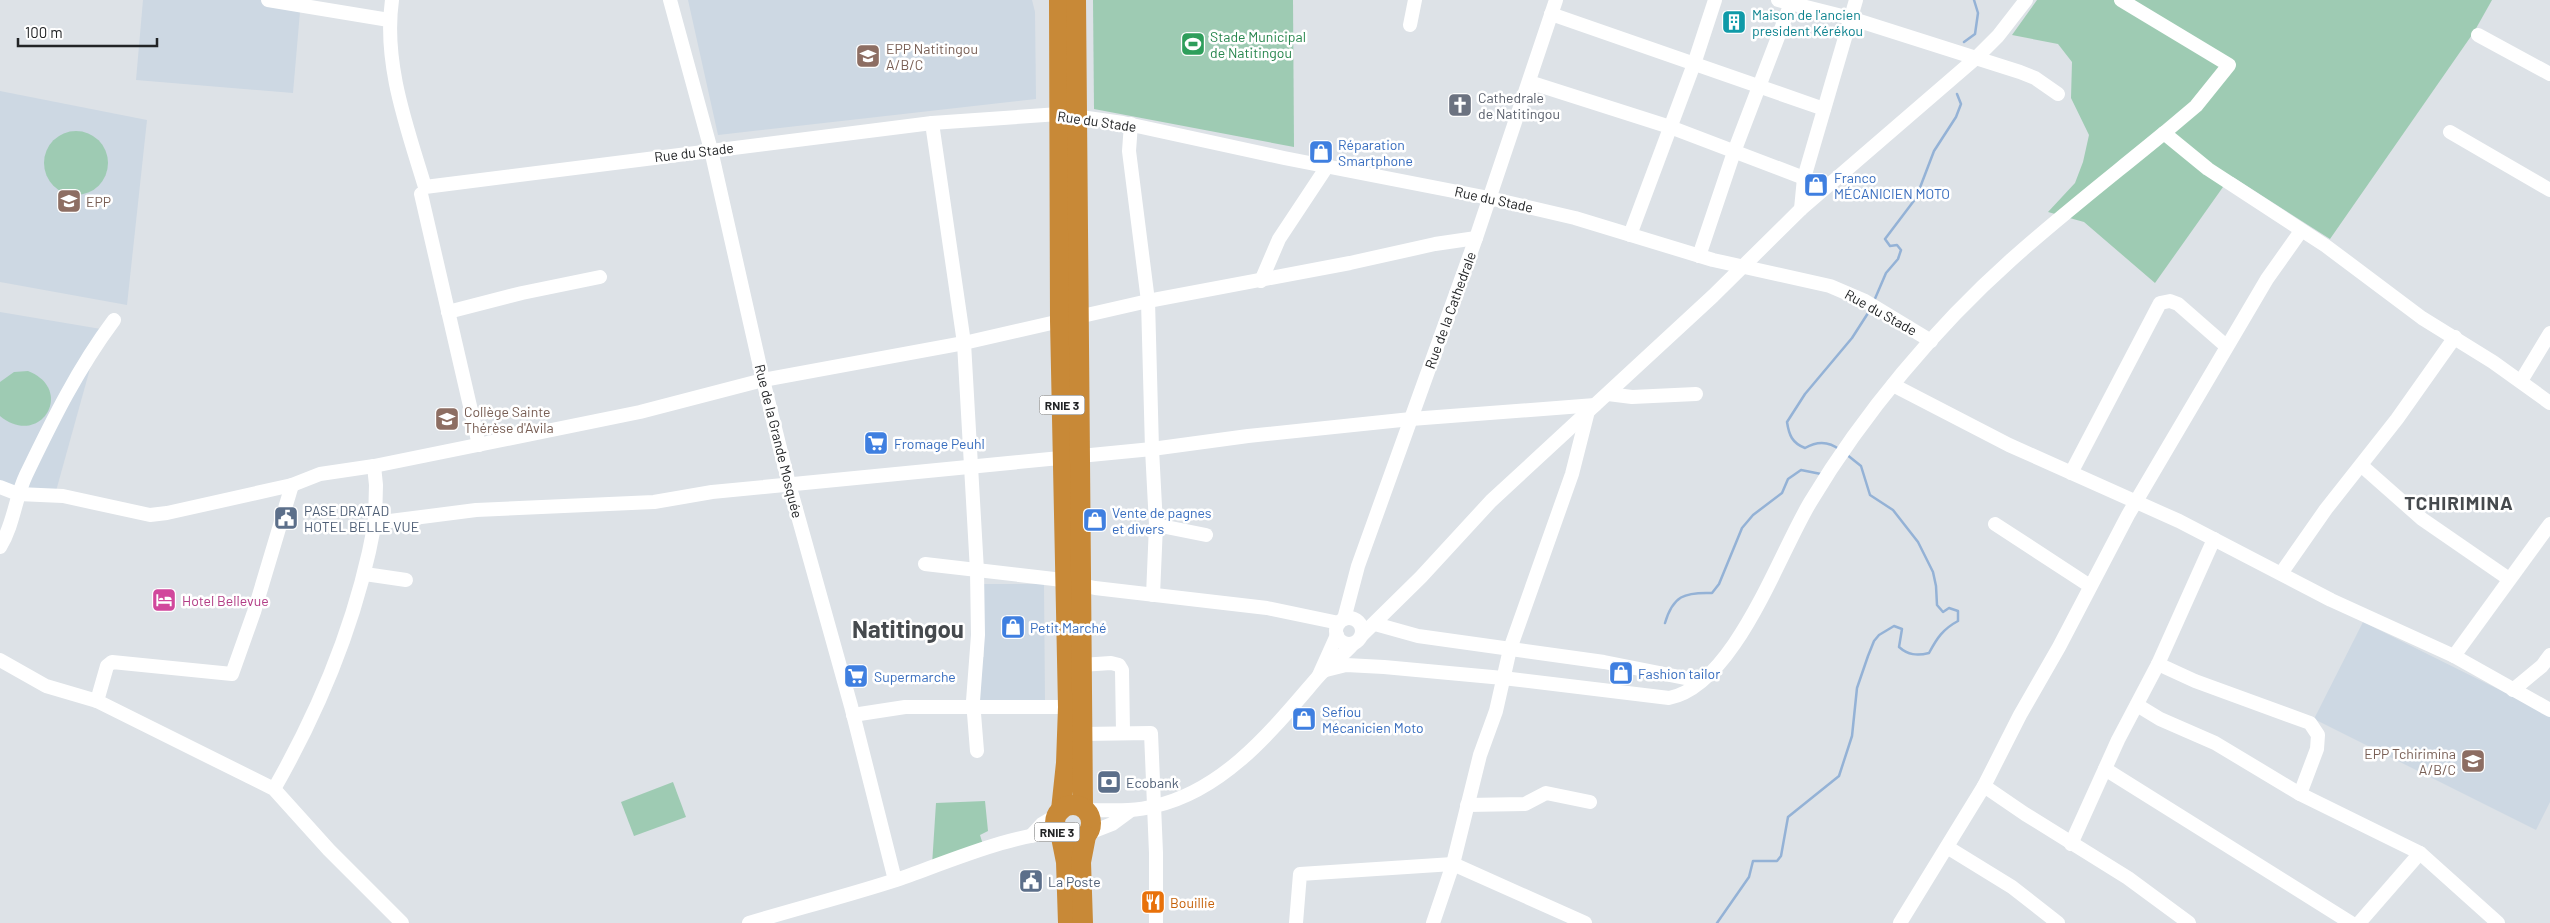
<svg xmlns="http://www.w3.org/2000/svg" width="2550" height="923" font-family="Barlow,sans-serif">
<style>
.built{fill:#cdd8e3}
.green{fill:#9ecbb3}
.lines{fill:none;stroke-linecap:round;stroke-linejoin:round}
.stream{stroke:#94b2d6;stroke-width:2.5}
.minor{stroke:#fff;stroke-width:14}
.highway{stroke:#c88937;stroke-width:20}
.labels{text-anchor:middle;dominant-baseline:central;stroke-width:5;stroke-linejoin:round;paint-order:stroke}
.shield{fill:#fff;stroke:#646667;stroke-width:1}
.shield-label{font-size:12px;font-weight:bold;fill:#222426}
.culture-label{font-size:14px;fill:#0d838f;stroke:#fff;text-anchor:start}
.leisure-label{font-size:14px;fill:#27864d;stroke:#fff;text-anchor:start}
.education-label{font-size:14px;fill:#785e54;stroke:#fff;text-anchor:start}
.worship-label{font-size:14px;fill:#5b616d;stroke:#fff;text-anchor:start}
.street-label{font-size:14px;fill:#222426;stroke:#fff}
.shop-label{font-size:14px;fill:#366cbe;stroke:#fff;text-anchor:start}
.service-label{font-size:14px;fill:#4e5e75;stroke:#fff;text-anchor:start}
.hotel-label{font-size:14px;fill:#b23c85;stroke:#fff;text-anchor:start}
.food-label{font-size:14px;fill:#c56008;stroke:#fff;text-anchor:start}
.district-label{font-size:19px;font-weight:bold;letter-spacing:1px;fill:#464a4e;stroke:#fff}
.town-label{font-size:24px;font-weight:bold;fill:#464a4e;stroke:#fff}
</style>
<rect width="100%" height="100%" fill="#dde2e7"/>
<g class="built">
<path d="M143,0H301L293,93L136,80Z"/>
<path d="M688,0H1032L1035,12L1036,99L718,135Z"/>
<path d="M0,91L147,120L127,305L0,282Z"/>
<path d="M0,312L101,329L56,491L6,485L0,481Z"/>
<path d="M980,584H1044L1045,702L974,701L980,657H984Z"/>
<path d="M2363,622L2550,715V802L2536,830L2314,719Z"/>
</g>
<g class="green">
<path d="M1093,0H1293L1294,147L1094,109Z"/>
<path d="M2037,0H2492L2474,32L2330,239L2233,177L2223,187L2155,283L2084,222L2048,212L2075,183L2083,162L2089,135L2071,98L2072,62L2058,44L2012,35Z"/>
<circle cx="76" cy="163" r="32"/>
<path d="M28,371C76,390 40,449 0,416V382L14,372Z"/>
<path d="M673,782L686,817L634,836L621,802Z"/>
<path d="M985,801L988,831L980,835L984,848L932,865L936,803Z"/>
</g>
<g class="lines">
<g class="stream">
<path d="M1964,42L1975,34L1978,13L1974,0"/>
<path d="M1874,301L1886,273L1898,259L1901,250L1897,245L1890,246L1885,239L1916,198L1934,151L1956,117L1961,104L1957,94"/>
<path d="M1840,450C1829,441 1817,441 1805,448C1792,443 1789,435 1787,422L1805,394L1852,338L1870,310"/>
<path d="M1665,623C1673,596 1684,592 1712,593L1719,584L1742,528L1753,515L1782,493L1788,479L1801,470L1821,474"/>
<path d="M1717,923L1749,877L1753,861H1777L1781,856L1788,817L1839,776L1852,736L1857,688L1868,656L1874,641L1879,635L1894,626L1902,629L1899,647C1908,655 1917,656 1929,653C1937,638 1943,629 1958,621V611L1949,608L1943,612L1937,605L1936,586L1933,572L1918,542L1893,510L1870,495L1861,466L1846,454"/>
</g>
<g class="minor">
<path d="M268,0L389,20"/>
<path d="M392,0C383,64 407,127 425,187L932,123L1059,114L1123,123L1284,158L1489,198L1575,218L1713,260L1830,286L1865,301L1931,341"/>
<path d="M670,0L711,150L763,380L789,484L851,706L895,880"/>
<path d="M1778,0L1850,18L2020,72L2035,78L2058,94"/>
<path d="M2121,0L2229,65L2196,106L2164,133"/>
<path d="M1551,14L1824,109"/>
<path d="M1410,25L1415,0"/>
<path d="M2478,35L2550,74"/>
<path d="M1529,82L1670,127L1804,178"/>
<path d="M932,123L964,343L977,571L978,635L973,701L977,751"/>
<path d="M1131,124L1129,151L1148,301L1152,449L1156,525L1153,595"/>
<path d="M2450,132L2550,190"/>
<path d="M421,194L479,445"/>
<path d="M1801,209L1804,178L1856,0"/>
<path d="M1630,235L1694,64L1715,0"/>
<path d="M1699,256L1734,152L1791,3"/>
<path d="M1261,281L1279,239L1328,165"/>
<path d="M448,312L522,293L600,277"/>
<path d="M2521,381L2550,333"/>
<path d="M1893,385L2009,445L2179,521L2331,600L2454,656L2550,710"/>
<path d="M1608,394L1632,397L1696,394"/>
<path d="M374,466L376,485L375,522L390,521L476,510L654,502L712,492L1152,449L1248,436L1411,419L1595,405"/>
<path d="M2362,466L2422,519L2509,579"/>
<path d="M2071,473L2160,303L2170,301L2178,304L2226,346"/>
<path d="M0,487L18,494L63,496L150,515L167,513L292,485L320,474L374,466L640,412L763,380L964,343L1148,301L1350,263L1435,244L1476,238"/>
<path d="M1995,524L2090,586"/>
<path d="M1156,525L1206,535"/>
<path d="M0,547C14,524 15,498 26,475C52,421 78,368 114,320"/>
<path d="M925,564L1054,579L1095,588L1267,608L1339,623"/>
<path d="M2282,572L2326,509L2397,419L2455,337"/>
<path d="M365,574L406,580"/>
<circle cx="1349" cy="631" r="13"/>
<path d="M1344,619L1358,566L1476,238L1556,0"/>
<path d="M1375,624L1418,636L1604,662L1700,681"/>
<path d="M1362,635L1421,577L1491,501L1713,296L1801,209L1976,58L1998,36L2026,0"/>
<path d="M2454,656L2550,524"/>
<path d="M0,660L46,686L97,701L274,789L329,850L402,923"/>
<path d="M2158,664L2195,681L2310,723L2318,735L2317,749L2300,794"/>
<path d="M1081,665L1111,663L1119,665L1122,670L1123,732"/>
<path d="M1326,670L1346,665L1384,667L1503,678L1669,698C1735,685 1779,553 1811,501C1863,414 1936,327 2011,260C2060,216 2113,175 2164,133L2208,169L2326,246L2422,318L2493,362L2550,403"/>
<path d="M1319,675L1337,635"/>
<path d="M2513,690L2542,666L2550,655"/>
<path d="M97,701L107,666L112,662L232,674L254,612L292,485"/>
<path d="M2137,705L2160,719L2215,743L2300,794L2420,853L2498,923"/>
<path d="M853,715L905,707H1068"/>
<path d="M1082,734L1151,733L1156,853V923"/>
<path d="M2105,769L2351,923"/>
<path d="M1984,786L2025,814L2128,878L2189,923"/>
<path d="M274,789C322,705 358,617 375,522"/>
<path d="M1467,805L1525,804L1546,793L1590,802"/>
<path d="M1087,810C1110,810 1133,812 1155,806C1225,790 1273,729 1317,678C1328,665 1342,657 1353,644"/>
<path d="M1089,833L1112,824L1131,810"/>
<path d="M1031,836L1042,824L1057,815"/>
<path d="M2071,844L2118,740L2158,664L2214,539"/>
<path d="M1947,847L2012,887L2058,923"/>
<path d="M749,923C799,908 850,895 899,879C935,867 1028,827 1060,835"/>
<path d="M1296,923L1300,874L1453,864L1585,923"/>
<path d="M1433,923L1453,864L1480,755L1496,711L1510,649L1572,474L1588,411"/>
<path d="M1900,923L1984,786L2020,715L2059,647L2128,515L2267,279L2301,231"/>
<path d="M2359,923L2420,853"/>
</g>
<g class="highway">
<path d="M1059,0L1060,321L1068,707L1066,763L1061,810"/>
<path d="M1076,0L1083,807"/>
<circle cx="1073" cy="823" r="18"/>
<path d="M1061,837L1066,862L1068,923"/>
<path d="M1083,923L1081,862L1086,836"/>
</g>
</g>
<defs>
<symbol id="building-square" viewBox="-11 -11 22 22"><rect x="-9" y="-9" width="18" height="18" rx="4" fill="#0f9aa8" stroke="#fff"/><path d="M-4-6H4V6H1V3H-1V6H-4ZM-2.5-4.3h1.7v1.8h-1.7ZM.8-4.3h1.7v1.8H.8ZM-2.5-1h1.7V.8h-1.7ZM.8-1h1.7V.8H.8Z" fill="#fff"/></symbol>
<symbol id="stadium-square" viewBox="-11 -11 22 22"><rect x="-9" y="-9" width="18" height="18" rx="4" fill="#2e9e5b" stroke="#fff"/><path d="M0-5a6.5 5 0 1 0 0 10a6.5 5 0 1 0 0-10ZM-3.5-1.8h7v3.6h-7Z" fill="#fff"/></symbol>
<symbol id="school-square" viewBox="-11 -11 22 22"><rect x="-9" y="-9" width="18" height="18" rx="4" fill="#8d6e63" stroke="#fff"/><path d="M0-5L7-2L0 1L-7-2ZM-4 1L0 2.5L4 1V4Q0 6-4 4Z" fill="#fff"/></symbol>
<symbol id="church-square" viewBox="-11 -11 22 22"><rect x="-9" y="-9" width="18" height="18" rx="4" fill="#6b7280" stroke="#fff"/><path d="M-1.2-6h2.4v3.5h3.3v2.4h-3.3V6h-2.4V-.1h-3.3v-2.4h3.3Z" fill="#fff"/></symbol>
<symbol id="shop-square" viewBox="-11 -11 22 22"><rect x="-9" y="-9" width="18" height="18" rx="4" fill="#3f7fe0" stroke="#fff"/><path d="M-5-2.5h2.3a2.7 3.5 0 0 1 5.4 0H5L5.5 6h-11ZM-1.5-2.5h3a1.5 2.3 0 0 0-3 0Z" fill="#fff"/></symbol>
<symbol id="supermarket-square" viewBox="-11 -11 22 22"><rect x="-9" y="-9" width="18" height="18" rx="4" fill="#3f7fe0" stroke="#fff"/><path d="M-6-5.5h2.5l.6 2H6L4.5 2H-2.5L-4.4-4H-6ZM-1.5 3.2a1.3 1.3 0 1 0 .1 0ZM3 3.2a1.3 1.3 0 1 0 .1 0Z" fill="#fff"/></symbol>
<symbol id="civic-square" viewBox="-11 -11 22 22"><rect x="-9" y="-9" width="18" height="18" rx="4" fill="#5c6f8a" stroke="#fff"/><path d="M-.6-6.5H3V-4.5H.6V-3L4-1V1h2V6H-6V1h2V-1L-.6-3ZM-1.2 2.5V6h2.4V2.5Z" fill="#fff"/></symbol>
<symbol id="hotel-square" viewBox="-11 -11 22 22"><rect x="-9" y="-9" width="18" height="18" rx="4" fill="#d1479c" stroke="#fff"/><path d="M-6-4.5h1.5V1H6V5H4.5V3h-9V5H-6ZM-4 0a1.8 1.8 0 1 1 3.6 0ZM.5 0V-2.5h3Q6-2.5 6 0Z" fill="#fff"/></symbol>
<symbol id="bank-square" viewBox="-11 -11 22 22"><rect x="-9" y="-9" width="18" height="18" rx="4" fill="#5c6f8a" stroke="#fff"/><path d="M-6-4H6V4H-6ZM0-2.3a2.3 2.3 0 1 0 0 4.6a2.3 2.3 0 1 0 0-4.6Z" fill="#fff"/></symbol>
<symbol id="restaurant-square" viewBox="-11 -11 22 22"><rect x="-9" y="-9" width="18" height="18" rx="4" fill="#e8710a" stroke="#fff"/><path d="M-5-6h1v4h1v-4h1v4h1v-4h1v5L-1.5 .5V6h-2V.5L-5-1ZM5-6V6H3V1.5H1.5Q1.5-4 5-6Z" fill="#fff"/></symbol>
</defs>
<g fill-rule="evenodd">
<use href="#building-square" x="1720" y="8" width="28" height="28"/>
<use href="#stadium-square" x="1179" y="30" width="28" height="28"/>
<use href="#school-square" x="854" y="42" width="28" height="28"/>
<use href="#church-square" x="1446" y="91" width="28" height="28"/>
<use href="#shop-square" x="1307" y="138" width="28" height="28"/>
<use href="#shop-square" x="1802" y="171" width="28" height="28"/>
<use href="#school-square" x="55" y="187" width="28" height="28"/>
<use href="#school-square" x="433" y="405" width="28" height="28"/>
<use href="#supermarket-square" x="862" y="429" width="28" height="28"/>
<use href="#civic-square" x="272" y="504" width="28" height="28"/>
<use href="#shop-square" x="1081" y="506" width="28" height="28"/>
<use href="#hotel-square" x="150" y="586" width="28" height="28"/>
<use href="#shop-square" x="999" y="613" width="28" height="28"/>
<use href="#shop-square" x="1607" y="659" width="28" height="28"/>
<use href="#supermarket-square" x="842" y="662" width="28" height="28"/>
<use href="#shop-square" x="1290" y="705" width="28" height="28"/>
<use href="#school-square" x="2459" y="747" width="28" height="28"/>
<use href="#bank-square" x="1095" y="768" width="28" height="28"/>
<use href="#civic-square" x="1017" y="867" width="28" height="28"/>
<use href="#restaurant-square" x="1139" y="888" width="28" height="28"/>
</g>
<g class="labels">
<g class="shield">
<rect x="1039.5" y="395.5" width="45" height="19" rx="4"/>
<rect x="1034.5" y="822.5" width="45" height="19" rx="4"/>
</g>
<g class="shield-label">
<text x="1062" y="405">RNIE 3</text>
<text x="1057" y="832">RNIE 3</text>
</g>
<g class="culture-label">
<text x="1752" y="14">Maison de l'ancien<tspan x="1752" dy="16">president Kérékou</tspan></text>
</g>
<g class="leisure-label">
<text x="1210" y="36">Stade Municipal<tspan x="1210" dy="16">de Natitingou</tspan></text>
</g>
<g class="education-label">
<text x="886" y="48">EPP Natitingou<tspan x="886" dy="16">A/B/C</tspan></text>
<text x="86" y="201">EPP</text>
<text x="464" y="411">Collège Sainte<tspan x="464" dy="16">Thérèse d'Avila</tspan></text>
<text x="2456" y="753" text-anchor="end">EPP Tchirimina<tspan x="2456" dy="16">A/B/C</tspan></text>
</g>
<g class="worship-label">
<text x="1478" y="97">Cathedrale<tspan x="1478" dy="16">de Natitingou</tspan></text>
</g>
<g class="street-label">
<text transform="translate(1097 121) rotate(8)">Rue du Stade</text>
<text transform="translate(694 152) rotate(-7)">Rue du Stade</text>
<text transform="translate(1494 199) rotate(12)">Rue du Stade</text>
<text transform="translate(1450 310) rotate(-70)">Rue de la Cathedrale</text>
<text transform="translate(1881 312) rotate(29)">Rue du Stade</text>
<text transform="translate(779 441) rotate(76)">Rue de la Grande Mosquée</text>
</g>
<g class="shop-label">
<text x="1338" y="144">Réparation<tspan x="1338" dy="16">Smartphone</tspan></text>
<text x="1834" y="177">Franco<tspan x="1834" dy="16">MÉCANICIEN MOTO</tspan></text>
<text x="894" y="443">Fromage Peuhl</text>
<text x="1112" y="512">Vente de pagnes<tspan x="1112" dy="16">et divers</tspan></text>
<text x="1030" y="627">Petit Marché</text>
<text x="1638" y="673">Fashion tailor</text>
<text x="874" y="676">Supermarche</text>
<text x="1322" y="711">Sefiou<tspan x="1322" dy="16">Mécanicien Moto</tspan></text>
</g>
<g class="service-label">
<text x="304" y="510">PASE DRATAD<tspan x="304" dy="16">HOTEL BELLE VUE</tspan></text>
<text x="1126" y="782">Ecobank</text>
<text x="1048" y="881">La Poste</text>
</g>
<g class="hotel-label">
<text x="182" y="600">Hotel Bellevue</text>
</g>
<g class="food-label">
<text x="1170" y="902">Bouillie</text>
</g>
<g class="district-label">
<text x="2459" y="502">TCHIRIMINA</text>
</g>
<g class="town-label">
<text x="908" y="628">Natitingou</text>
</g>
</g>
<path d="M18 38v8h139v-8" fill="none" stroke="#222426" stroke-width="2.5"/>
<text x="25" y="38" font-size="15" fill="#222426" stroke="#ffffff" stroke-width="4" paint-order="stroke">100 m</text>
</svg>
